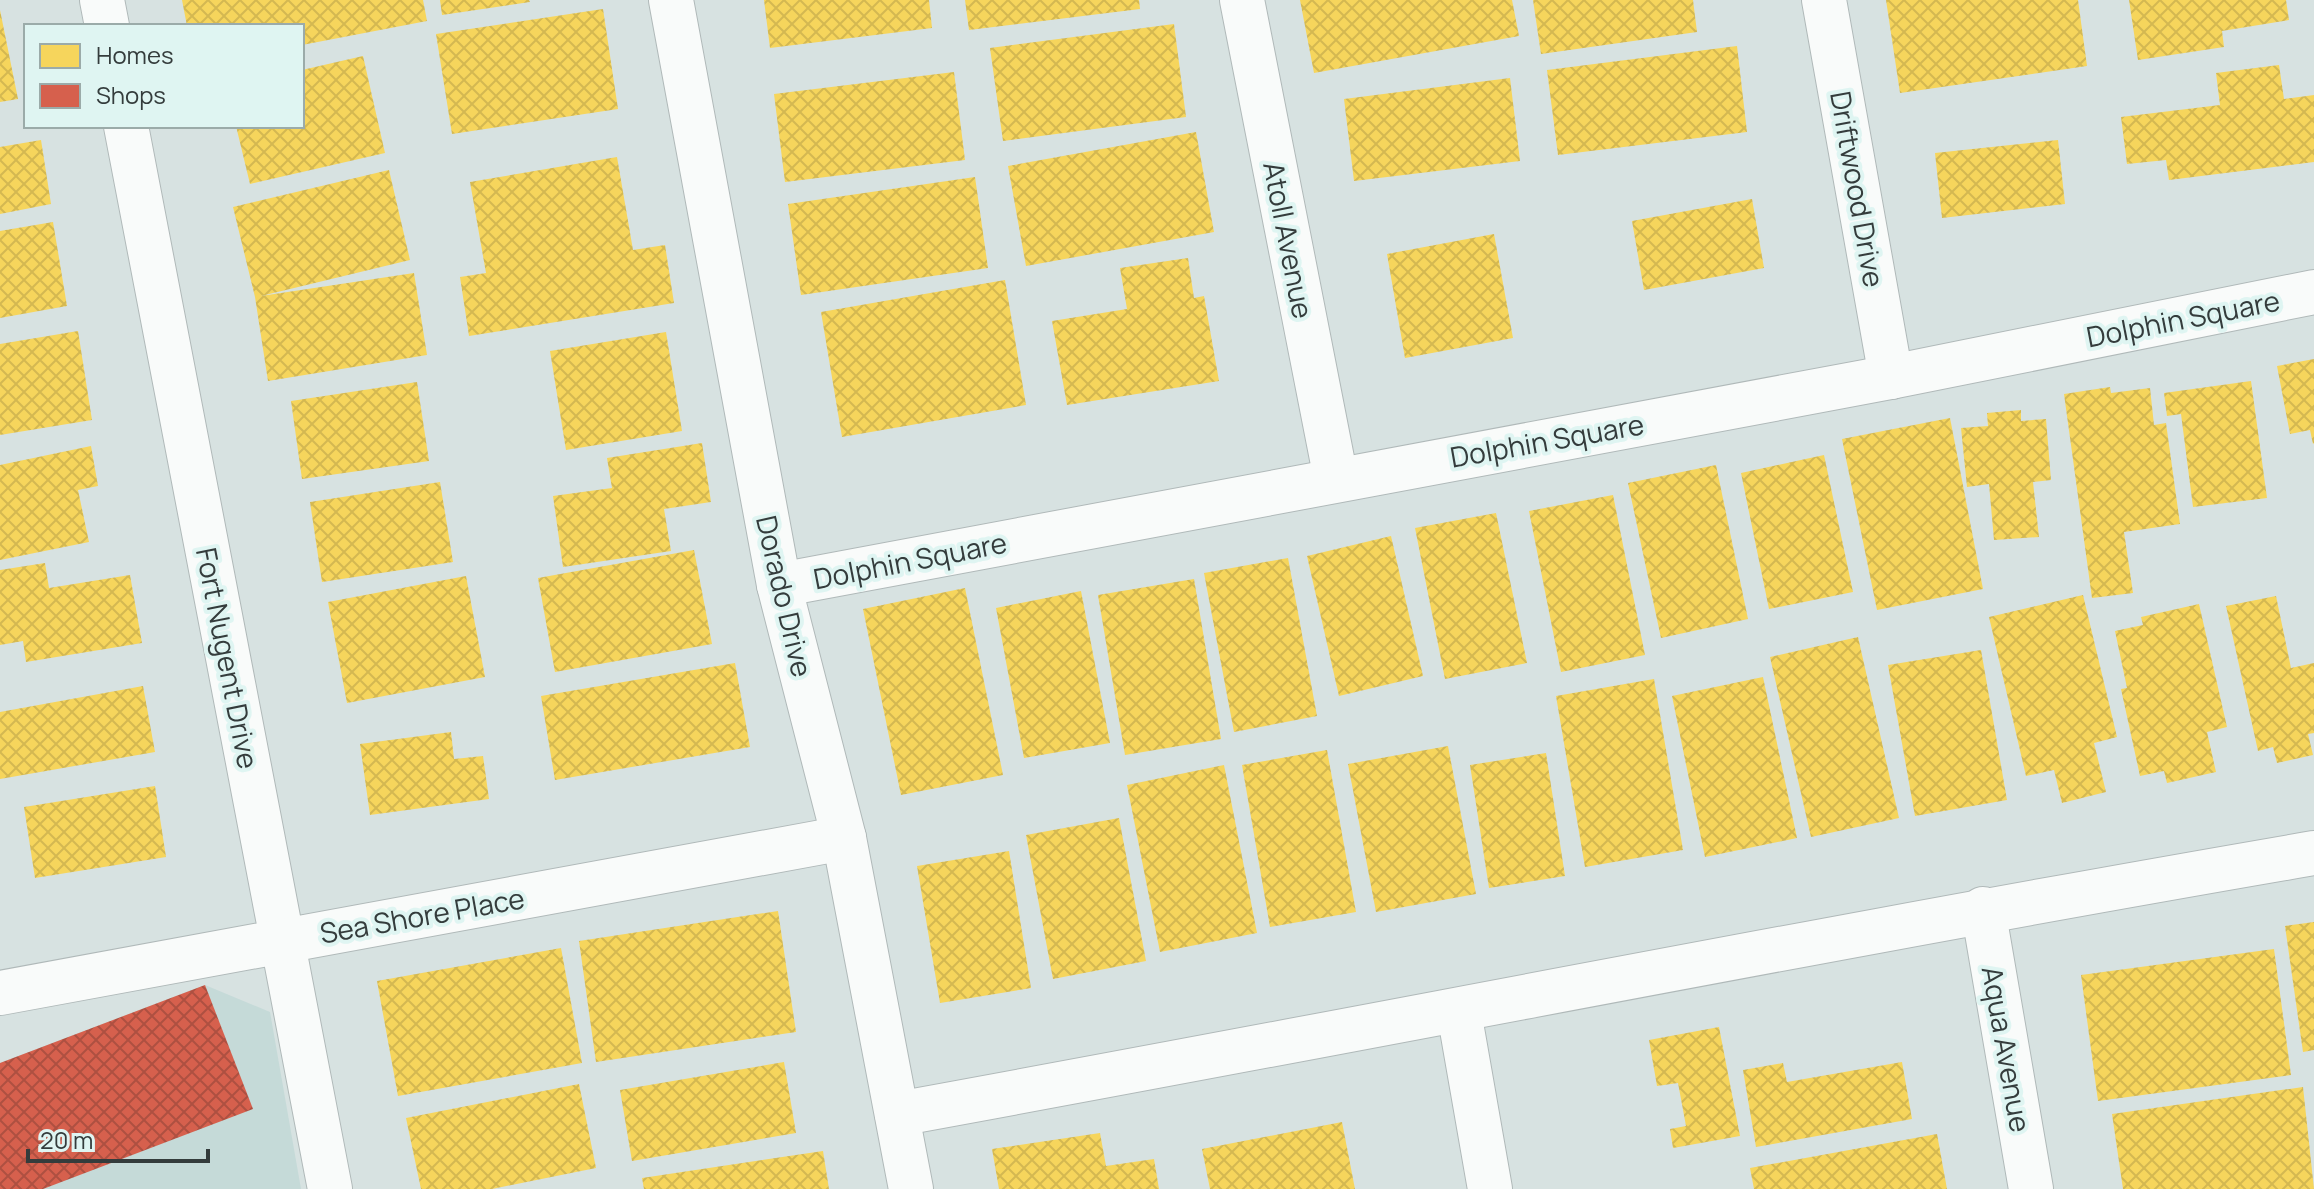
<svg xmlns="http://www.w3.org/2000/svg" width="2314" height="1189" font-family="Manrope,sans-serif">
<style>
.built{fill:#c5dad8}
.homes{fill:url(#homes-cross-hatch)}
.shops{fill:url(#shops-cross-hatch)}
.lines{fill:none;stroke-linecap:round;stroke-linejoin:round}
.street-casing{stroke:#b0b9b9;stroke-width:46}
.street{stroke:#f9fbfa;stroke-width:44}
.labels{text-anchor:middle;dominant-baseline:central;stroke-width:8;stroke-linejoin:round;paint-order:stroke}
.street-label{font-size:28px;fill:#343c3c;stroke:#dff5f2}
</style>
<defs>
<pattern id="homes-cross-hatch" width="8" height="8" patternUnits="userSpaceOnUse" patternTransform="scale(2)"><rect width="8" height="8" fill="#f6d55c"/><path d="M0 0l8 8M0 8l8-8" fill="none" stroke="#d4b851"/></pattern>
<pattern id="shops-cross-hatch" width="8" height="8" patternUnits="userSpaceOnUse" patternTransform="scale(2)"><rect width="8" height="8" fill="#d6604d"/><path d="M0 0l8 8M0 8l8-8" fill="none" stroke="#ae5041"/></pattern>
</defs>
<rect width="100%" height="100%" fill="#d7e2e1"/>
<path class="built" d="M205,985L270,1012L301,1189H0V1063Z"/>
<g class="homes">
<path d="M182,0H423L427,21L302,45V26H187Z"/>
<path d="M440,0H529L530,2L442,15Z"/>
<path d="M764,0H929L932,28L770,48Z"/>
<path d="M965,0H1139L1140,9L969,30Z"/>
<path d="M1300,0H1512L1519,36L1314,73Z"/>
<path d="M1533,0H1693L1697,32L1541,54Z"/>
<path d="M1886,0H2078L2087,66L1900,93Z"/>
<path d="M2129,0H2286L2289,20L2222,31L2224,47L2138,60Z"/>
<path d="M603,9L618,109L452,134L436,34Z"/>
<path d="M0,10L18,99L0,102Z"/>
<path d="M1174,24L1186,117L1003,141L990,48Z"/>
<path d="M1737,46L1747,132L1558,155L1547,70Z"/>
<path d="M363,56L385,153L250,184L236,126H302V70Z"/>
<path d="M2279,65L2284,99L2314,95V162L2169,180L2166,160L2127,164L2121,117L2220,105L2216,73Z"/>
<path d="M954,72L965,160L785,182L774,94Z"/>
<path d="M1510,78L1520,161L1354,181L1344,99Z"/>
<path d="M1196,132L1214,232L1026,266L1008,166Z"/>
<path d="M41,140L51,204L0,214V147Z"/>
<path d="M2058,140L2065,204L1942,218L1935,153Z"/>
<path d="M617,157L633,250L665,245L674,303L469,336L460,277L486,273L470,182Z"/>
<path d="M389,170L410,260L261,296L414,273L427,355L268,381L255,297L233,207Z"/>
<path d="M975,177L988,268L801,295L788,204Z"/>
<path d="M1752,199L1764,268L1644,290L1632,221Z"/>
<path d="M53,222L67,306L0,318V231Z"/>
<path d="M1494,234L1513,338L1405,358L1387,254Z"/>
<path d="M1188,258L1194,298L1204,296L1219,381L1067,405L1052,321L1127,309L1120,268Z"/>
<path d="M1005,280L1026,405L842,437L821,312Z"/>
<path d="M78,331L92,420L0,435V344Z"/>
<path d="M666,332L682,431L566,450L550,351Z"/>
<path d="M2314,359V443L2313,444L2310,430L2290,434L2277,366Z"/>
<path d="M2251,381L2267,498L2193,507L2181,414L2167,416L2164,393Z"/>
<path d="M417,382L429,461L302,479L291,401Z"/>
<path d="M2110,387L2111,393L2150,388L2154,425L2166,423L2180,524L2124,532L2133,593L2092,598L2064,394Z"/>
<path d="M2021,410V421L2046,419L2051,480L2033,482L2039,537L1994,540L1989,484L1967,487L1961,428L1988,426L1987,413Z"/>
<path d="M1950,418L1983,589L1877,610L1842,439Z"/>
<path d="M702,443L711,502L664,509L671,551L563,567L553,496L612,488L607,458Z"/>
<path d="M91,446L98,486L78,490L89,542L0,560V465Z"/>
<path d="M1824,455L1853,592L1769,609L1741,473Z"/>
<path d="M1716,465L1748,619L1661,638L1628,483Z"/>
<path d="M440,482L453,562L322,582L310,502Z"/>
<path d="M1613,495L1645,655L1561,672L1529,511Z"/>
<path d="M1496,513L1527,663L1445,679L1415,528Z"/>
<path d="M1391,536L1423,676L1339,696L1307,556Z"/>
<path d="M694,550L712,644L555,672L538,578Z"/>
<path d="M1288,558L1317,716L1234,732L1204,573Z"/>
<path d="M45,563L49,588L130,575L142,643L26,662L23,641L0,645V570Z"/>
<path d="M466,576L485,677L347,703L328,602Z"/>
<path d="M1194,579L1221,739L1125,755L1098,595Z"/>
<path d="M965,588L1003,775L901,795L863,609Z"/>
<path d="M1081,591L1110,743L1024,758L996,608Z"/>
<path d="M2083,595L2117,737L2094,743L2106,792L2062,803L2054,770L2026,776L1989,617Z"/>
<path d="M2276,596L2291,668L2314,663V733L2308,734L2313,755L2277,763L2273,747L2258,751L2226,606Z"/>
<path d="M2199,604L2227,727L2207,732L2216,772L2167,783L2164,771L2140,776L2121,689L2127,688L2115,631L2143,625L2141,617Z"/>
<path d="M1858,637L1899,818L1811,837L1770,657Z"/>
<path d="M1981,650L2007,800L1915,816L1888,665Z"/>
<path d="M735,663L750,747L555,780L541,696Z"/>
<path d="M1763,677L1797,838L1705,857L1672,696Z"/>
<path d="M1654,679L1683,850L1585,867L1556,696Z"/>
<path d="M143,686L155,752L0,779V712Z"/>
<path d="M451,732L454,759L483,756L489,799L370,815L360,744Z"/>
<path d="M1448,746L1476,894L1376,912L1348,764Z"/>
<path d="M1327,750L1356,912L1270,927L1242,765Z"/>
<path d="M1546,753L1565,876L1489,888L1470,765Z"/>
<path d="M1224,765L1257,933L1160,952L1127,785Z"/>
<path d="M155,786L166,857L35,878L24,807Z"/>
<path d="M1119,818L1146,961L1053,979L1026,835Z"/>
<path d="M1009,851L1031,988L940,1003L917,866Z"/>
<path d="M778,911L796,1032L596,1062L579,941Z"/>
<path d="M2314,922V1050L2303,1052L2285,926Z"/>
<path d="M561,948L582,1063L398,1096L377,981Z"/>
<path d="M2274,949L2291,1075L2098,1101L2081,975Z"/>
<path d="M1719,1027L1740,1136L1673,1148L1670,1129L1686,1126L1678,1083L1657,1086L1649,1040Z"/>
<path d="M784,1062L796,1133L632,1161L620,1090Z"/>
<path d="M1902,1062L1912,1119L1756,1147L1743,1070L1783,1063L1787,1082Z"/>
<path d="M579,1084L596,1168L492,1189H421L406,1118Z"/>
<path d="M2303,1087L2314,1189H2123L2112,1114Z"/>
<path d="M1342,1122L1355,1189H1210L1202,1149Z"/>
<path d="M1100,1133L1106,1166L1154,1159L1159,1189H999L992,1149Z"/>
<path d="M1937,1134L1947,1189H1754L1750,1168Z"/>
<path d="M823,1151L829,1189H644L642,1178Z"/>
</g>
<path class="shops" d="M205,985L253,1109L43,1189H0V1063Z"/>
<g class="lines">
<defs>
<g id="street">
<path d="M102,0L107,26"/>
<path d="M671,0L779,585L844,838L911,1189"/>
<path d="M1242,0L1336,479"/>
<path d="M1824,0L1891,377"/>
<path d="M126,126L330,1189"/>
<path d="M779,585L1891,377L2314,292"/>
<path d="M1983,909L2031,1189"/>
<path d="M0,993L844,838"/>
<path d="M1459,1012L1490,1189"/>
<path d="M897,1114C1370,1028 1841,934 2314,853"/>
</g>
</defs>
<use href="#street" class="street-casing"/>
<use href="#street" class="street"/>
</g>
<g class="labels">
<g class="street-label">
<text transform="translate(1858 189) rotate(80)">Driftwood Drive</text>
<text transform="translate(1289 240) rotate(79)">Atoll Avenue</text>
<text transform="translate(2183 318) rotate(-11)">Dolphin Square</text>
<text transform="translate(1547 440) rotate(-10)">Dolphin Square</text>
<text transform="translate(910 560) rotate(-11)">Dolphin Square</text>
<text transform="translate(785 596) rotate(77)">Dorado Drive</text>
<text transform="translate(228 658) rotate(79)">Fort Nugent Drive</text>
<text transform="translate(422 915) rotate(-10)">Sea Shore Place</text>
<text transform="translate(2007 1049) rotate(80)">Aqua Avenue</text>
</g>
</g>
<rect x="24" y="24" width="280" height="104" fill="#dff5f2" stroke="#9baba9" stroke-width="2"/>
<rect x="40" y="44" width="40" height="24" fill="#f6d55c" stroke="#9baba9" stroke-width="2"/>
<text x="96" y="64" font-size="24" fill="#343c3c">Homes</text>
<rect x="40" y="84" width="40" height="24" fill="#d6604d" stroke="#9baba9" stroke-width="2"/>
<text x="96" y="104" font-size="24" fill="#343c3c">Shops</text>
<path d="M28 1149v12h180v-12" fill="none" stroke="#343c3c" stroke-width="4"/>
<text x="40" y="1149" font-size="24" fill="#343c3c" stroke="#dff5f2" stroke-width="6" paint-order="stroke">20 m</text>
</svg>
